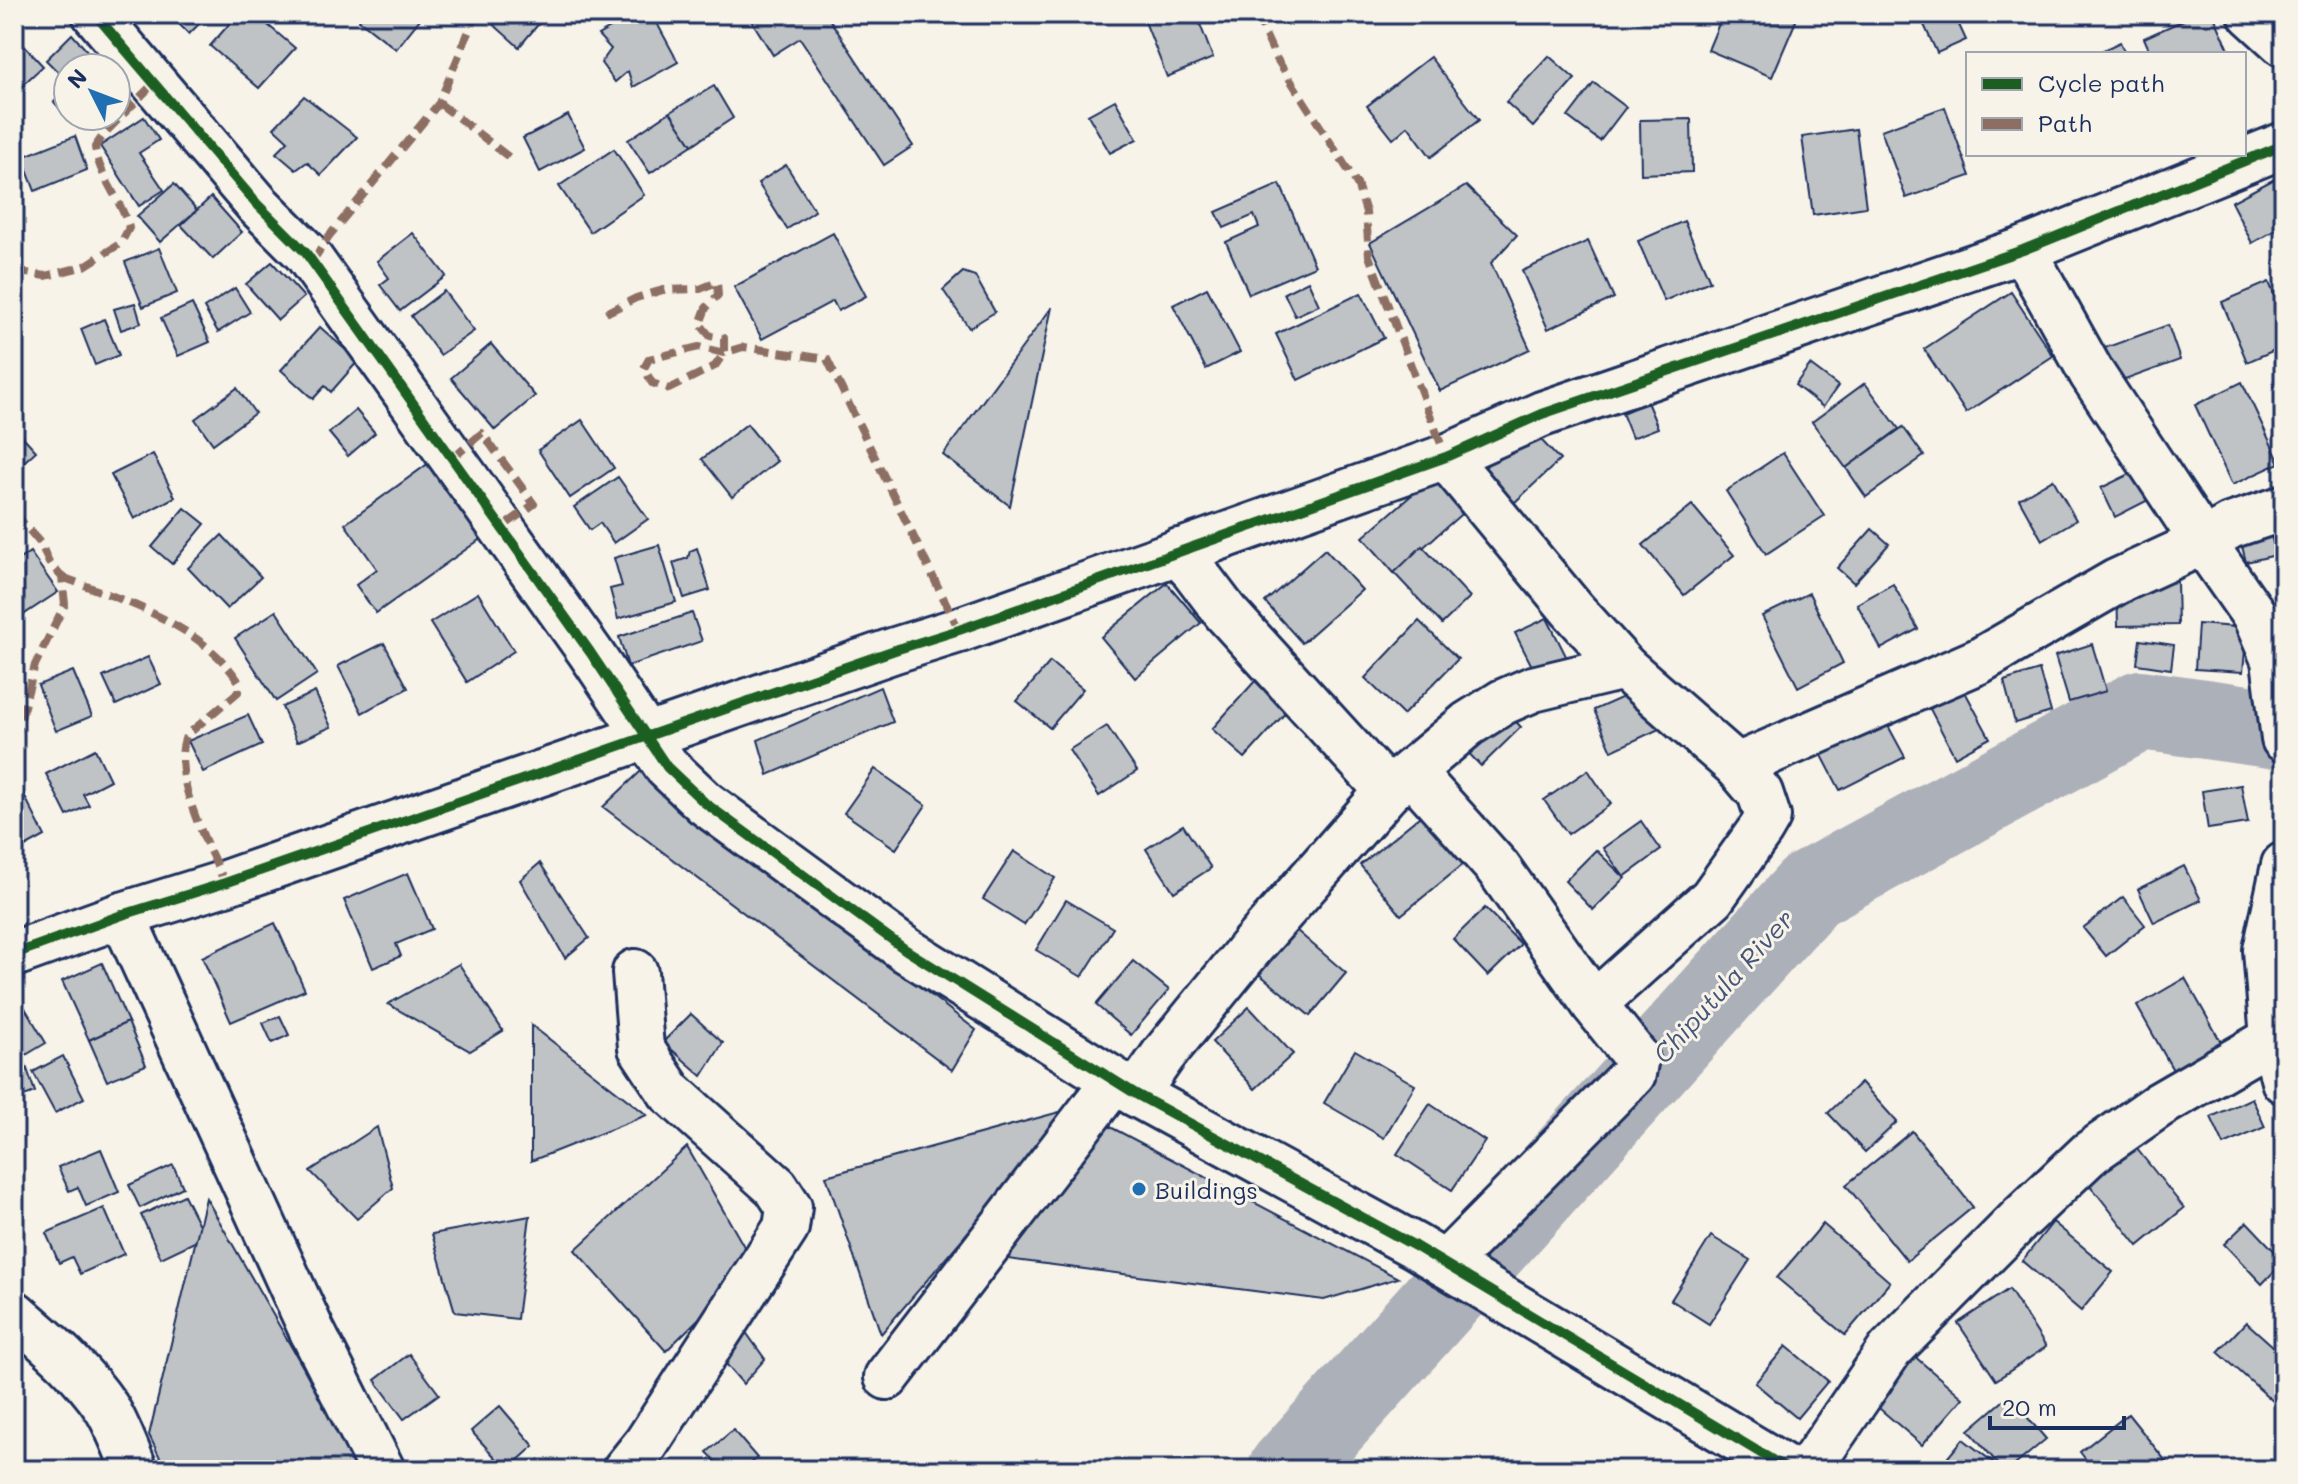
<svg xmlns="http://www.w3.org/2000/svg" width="2298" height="1484" font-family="Mali,sans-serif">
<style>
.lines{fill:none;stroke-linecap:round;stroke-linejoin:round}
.river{stroke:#acb0b9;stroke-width:80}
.building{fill:#c0c3c5;stroke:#1b2f5e;stroke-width:2}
.minor-casing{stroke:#1b2f5e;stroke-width:50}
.minor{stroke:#f7f3e8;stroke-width:44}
.quiet{stroke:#8d6e63;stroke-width:8;stroke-dasharray:16 8;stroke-linecap:butt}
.cycleway-casing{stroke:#f7f3e8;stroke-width:15}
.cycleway{stroke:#1b5e20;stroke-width:10}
.poi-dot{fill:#1f6fb2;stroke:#f7f3e8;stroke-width:3}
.labels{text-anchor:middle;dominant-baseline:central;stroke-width:6;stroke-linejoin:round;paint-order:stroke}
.poi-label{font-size:24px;fill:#1b2f5e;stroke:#f7f3e8;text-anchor:start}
.water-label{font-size:26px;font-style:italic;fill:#465679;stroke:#f7f3e8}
</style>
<rect width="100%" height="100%" fill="#f7f3e8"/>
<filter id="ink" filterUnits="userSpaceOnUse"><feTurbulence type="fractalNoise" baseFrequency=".0125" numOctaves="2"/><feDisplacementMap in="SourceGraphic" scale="16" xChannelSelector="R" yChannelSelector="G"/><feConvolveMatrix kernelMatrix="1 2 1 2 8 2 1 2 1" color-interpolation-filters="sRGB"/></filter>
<g filter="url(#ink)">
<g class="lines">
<path class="river" d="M1288,1470L1810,890L2141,710L2284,730"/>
</g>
<g class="building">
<path d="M169,14H209L189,34Z"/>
<path d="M238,14H255L295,48L259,88L210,46Z"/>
<path d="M363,14H424L396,49L359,20Z"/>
<path d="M486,14H547L519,47L484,16Z"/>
<path d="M635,14H652L678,62L633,87L628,71L615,82L601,63L611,49L598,35Z"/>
<path d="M750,14H826L913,146L884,165L800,38L773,55L748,15Z"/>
<path d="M1142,14H1196L1213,58L1167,77Z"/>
<path d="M1723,14H1793L1798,16L1772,77L1708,50Z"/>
<path d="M1919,14H1954L1966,40L1937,53Z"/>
<path d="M2197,14H2213L2231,54H2151L2144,38Z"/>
<path d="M72,34L96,61L88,68H68V82L46,60Z"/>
<path d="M16,37L43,66L14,93V39Z"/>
<path d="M2120,42L2125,54H2095Z"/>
<path d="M1549,56L1575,79L1533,127L1506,102Z"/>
<path d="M1430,57L1479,120L1431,157L1408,126L1393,139L1367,106Z"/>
<path d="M1594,83L1626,107L1600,141L1568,117Z"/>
<path d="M714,86L733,118L692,145L670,112Z"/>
<path d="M68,89V116H84L75,125L54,102Z"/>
<path d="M304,96L357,137L321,175L307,162L296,170L276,153L288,141L274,128Z"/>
<path d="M1115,100L1137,139L1110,153L1088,115Z"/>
<path d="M1945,107L1970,176L1906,198L1881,130Z"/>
<path d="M670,112L692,145L650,173L628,140Z"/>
<path d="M568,115L585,148L540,172L523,138Z"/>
<path d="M144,117L159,140L139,153L164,190L139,206L100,146Z"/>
<path d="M1691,119L1692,172L1641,174L1640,120Z"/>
<path d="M1856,129L1866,207L1813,215L1802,137Z"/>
<path d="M75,136L87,170L35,191L22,157Z"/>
<path d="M614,149L644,195L590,232L559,186Z"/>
<path d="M786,165L815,211L787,229L758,183Z"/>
<path d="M2284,174V225L2252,243L2231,202Z"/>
<path d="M174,184L197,210L160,242L137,216Z"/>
<path d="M1280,184L1315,266L1249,294L1226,242L1259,227L1254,215L1224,228L1216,212Z"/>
<path d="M1466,186L1517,235L1491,263L1530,349L1440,391L1370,243Z"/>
<path d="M211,197L242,232L213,259L181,225Z"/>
<path d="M1684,221L1710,281L1664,301L1638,241Z"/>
<path d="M413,233L446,276L400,311L380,285L389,278L377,261Z"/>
<path d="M833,233L866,296L838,311L833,301L762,339L734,287Z"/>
<path d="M1588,241L1614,298L1548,329L1522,271Z"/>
<path d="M159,248L177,293L143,307L125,262Z"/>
<path d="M272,262L304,297L278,320L246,284Z"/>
<path d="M963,272L975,276L995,312L969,328L943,290Z"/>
<path d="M1308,281L1319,305L1295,316L1284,293Z"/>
<path d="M2269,282L2284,319V346L2247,362L2222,302Z"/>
<path d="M235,288L250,312L218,332L204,308Z"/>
<path d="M1207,288L1240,352L1206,369L1173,305Z"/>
<path d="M444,291L474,331L440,355L411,316Z"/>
<path d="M2011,292L2053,356L1966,413L1924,349Z"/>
<path d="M1361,293L1384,338L1298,380L1276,334Z"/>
<path d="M135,303L141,323L121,330L114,309Z"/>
<path d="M192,304L210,342L178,356L161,318Z"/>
<path d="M1052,307L1010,506L943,455Z"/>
<path d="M104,319L119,355L95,365L81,329Z"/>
<path d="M2168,325L2180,360L2114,384L2102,349Z"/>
<path d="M320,327L358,361L331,392L325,386L313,399L281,370Z"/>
<path d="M491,344L535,396L495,430L451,378Z"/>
<path d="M1810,365L1838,386L1823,407L1795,385Z"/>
<path d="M2242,382L2280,463L2232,485L2195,405Z"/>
<path d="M1865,383L1899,429L1846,468L1812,422Z"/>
<path d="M237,388L255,413L213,444L195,419Z"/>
<path d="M1647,402L1658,428L1632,438L1622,413Z"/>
<path d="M356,410L375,433L348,456L329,433Z"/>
<path d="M582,420L614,468L570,498L538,450Z"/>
<path d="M747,424L777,461L732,497L702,459Z"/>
<path d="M1528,426L1560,460L1514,503L1483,469Z"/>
<path d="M14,427L36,451L14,471Z"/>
<path d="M1903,427L1924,456L1866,497L1846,468Z"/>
<path d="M1783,453L1824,516L1766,554L1726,491Z"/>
<path d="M153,454L175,497L134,519L111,475Z"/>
<path d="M429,463L482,538L376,613L356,585L377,569L345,524Z"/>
<path d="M2146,466L2160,494L2115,517L2101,488Z"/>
<path d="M1436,474L1467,509L1394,573L1363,537Z"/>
<path d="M618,477L648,519L614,543L600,523L590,530L574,507Z"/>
<path d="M2053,479L2076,520L2042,540L2019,499Z"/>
<path d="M1692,505L1734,555L1684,595L1643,545Z"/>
<path d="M185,508L205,524L172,564L152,547Z"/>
<path d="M2267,519L2276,555L2246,562L2237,526Z"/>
<path d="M1872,529L1889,544L1854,583L1837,568Z"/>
<path d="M222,535L261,577L227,609L188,568Z"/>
<path d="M659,545L676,602L618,619L610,589L622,586L614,558Z"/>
<path d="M1422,546L1470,597L1442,624L1394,573Z"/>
<path d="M697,548L710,590L684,598L673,563L688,558L690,551Z"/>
<path d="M1325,549L1362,590L1302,643L1265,602Z"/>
<path d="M30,552L58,592L20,617L14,608V563Z"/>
<path d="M2177,582L2178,625L2118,626L2117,584Z"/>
<path d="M1167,583L1201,623L1135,678L1101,637Z"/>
<path d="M1893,584L1918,629L1881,649L1857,604Z"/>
<path d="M478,593L514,651L467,682L430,623Z"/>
<path d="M1809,593L1843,663L1798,687L1762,616Z"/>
<path d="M276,611L317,674L276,701L235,638Z"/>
<path d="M692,613L702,641L628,666L619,637Z"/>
<path d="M1547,618L1567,658L1536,674L1515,633Z"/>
<path d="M1419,621L1458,659L1403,715L1365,678Z"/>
<path d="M2198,624L2247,628L2243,672L2195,669Z"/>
<path d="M2140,640L2174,645L2171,669L2137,664Z"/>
<path d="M384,643L408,688L362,713L338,666Z"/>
<path d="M2092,644L2106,691L2069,702L2055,656Z"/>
<path d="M148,657L161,684L116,705L103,677Z"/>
<path d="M1050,662L1083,689L1050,728L1017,701Z"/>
<path d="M2039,670L2051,712L2015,723L2004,681Z"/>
<path d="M73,671L92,716L56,731L38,685Z"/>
<path d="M1255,681L1287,711L1245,758L1212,729Z"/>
<path d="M880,687L893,722L768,775L758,740Z"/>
<path d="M1641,689L1659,729L1612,751L1594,710Z"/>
<path d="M1964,690L1990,738L1955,757L1930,709Z"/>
<path d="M315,692L331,727L297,742L282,707Z"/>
<path d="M1502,707L1521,727L1481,766L1462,746Z"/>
<path d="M1879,709L1905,757L1840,790L1815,742Z"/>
<path d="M248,715L262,745L203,772L188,741Z"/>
<path d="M1107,726L1137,771L1099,796L1069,750Z"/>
<path d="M95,749L110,780L83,794L89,805L67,816L46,774Z"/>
<path d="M875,769L926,805L896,849L844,813Z"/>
<path d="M1588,770L1611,804L1568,834L1544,800Z"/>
<path d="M641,771L976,1030L952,1070L603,807Z"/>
<path d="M2241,785L2248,823L2208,829L2202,791Z"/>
<path d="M20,787L45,836L14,853V790Z"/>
<path d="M1435,804L1476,854L1401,915L1360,865Z"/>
<path d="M1641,821L1661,850L1624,877L1603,848Z"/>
<path d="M1183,825L1211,868L1174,892L1146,849Z"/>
<path d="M1596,850L1625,878L1593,910L1565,881Z"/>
<path d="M1014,851L1055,878L1024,925L983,899Z"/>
<path d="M540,863L589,938L565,958L520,880Z"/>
<path d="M2184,866L2201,900L2154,923L2138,889Z"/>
<path d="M408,873L432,929L396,944L401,956L373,968L344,900Z"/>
<path d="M2123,897L2145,925L2106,956L2083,928Z"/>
<path d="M1066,900L1113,928L1082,977L1036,950Z"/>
<path d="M1485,908L1521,944L1488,976L1453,939Z"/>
<path d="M275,923L305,990L231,1022L202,957Z"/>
<path d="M1289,924L1346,973L1310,1016L1252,968Z"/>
<path d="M1133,961L1169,990L1131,1035L1096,1005Z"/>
<path d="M102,963L128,1022L89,1040L62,981Z"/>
<path d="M459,964L503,1031L470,1051L388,1004Z"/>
<path d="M2185,978L2221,1042L2173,1070L2137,1006Z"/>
<path d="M19,998L46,1043L14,1062V1002Z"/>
<path d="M1249,1007L1293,1054L1255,1089L1212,1042Z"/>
<path d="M691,1014L723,1043L702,1076L663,1042Z"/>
<path d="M280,1016L289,1035L272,1043L263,1023Z"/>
<path d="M128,1022L146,1065L107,1081L89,1040Z"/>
<path d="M531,1025L647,1115L531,1161Z"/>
<path d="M1355,1050L1415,1085L1384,1138L1324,1103Z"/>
<path d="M63,1056L84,1098L55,1113L33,1072Z"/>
<path d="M25,1063L35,1092L16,1099L14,1092V1067Z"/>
<path d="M1861,1082L1897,1122L1865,1152L1828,1113Z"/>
<path d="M2252,1098L2265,1127L2224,1145L2211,1117Z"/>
<path d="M1430,1104L1485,1141L1452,1190L1397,1154Z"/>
<path d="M1074,1108L881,1334L826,1176Z"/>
<path d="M1099,1121L1398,1278L1324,1300L1000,1258Z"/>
<path d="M377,1127L393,1188L357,1219L310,1171Z"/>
<path d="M1912,1131L1973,1207L1907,1261L1846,1185Z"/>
<path d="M2125,1134L2184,1208L2138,1246L2079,1171Z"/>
<path d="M687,1147L754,1264L666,1351L575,1250Z"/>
<path d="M101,1149L119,1192L86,1206L78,1187L69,1191L58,1167Z"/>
<path d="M173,1165L183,1187L140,1208L129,1185Z"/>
<path d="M184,1195L205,1237L161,1258L141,1215Z"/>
<path d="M206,1198L362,1470H166L149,1435Z"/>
<path d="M104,1208L124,1254L80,1274L72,1257L59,1263L46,1233Z"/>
<path d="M530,1216L517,1319L455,1312L432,1234Z"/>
<path d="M2053,1222L2113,1272L2081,1311L2022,1261Z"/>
<path d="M2247,1222L2284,1261L2262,1284L2224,1244Z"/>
<path d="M1823,1224L1890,1282L1845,1335L1777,1278Z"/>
<path d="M1711,1236L1750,1260L1709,1324L1671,1300Z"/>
<path d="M2009,1289L2046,1347L1996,1380L1958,1323Z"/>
<path d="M2246,1322L2284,1356V1411L2218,1352Z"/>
<path d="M745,1331L765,1359L743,1384L721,1358Z"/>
<path d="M1786,1346L1828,1381L1797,1418L1755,1383Z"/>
<path d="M409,1354L439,1394L404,1419L375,1380Z"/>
<path d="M1913,1355L1963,1398L1922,1445L1873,1403Z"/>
<path d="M2009,1396L2046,1439L2009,1470H2003L1969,1430Z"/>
<path d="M500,1406L534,1446L507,1470L471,1431Z"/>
<path d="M2128,1414L2173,1470H2094L2080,1452Z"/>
<path d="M733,1430L757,1458L744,1470H723L707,1452Z"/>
<path d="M1963,1439L1994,1463L1988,1470H1942L1939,1468Z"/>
</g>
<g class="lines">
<defs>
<g id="minor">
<path d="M95,14L257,204L306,253L590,652L667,767L705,803L906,950L1136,1094L1415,1246L1789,1470"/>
<path d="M2251,14L2284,44"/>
<path d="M2023,250L2092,374L2203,542L2256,618L2274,660L2284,739"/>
<path d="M1446,457L1571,608L1624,667L1737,766L1979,661L2116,582L2203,542L2230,526L2284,508"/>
<path d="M1179,551L1226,613L1388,791"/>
<path d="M1412,772L1498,868L1594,1004"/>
<path d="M2284,865L2266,950L2273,1039L2284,1081"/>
<path d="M122,915L312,1331L382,1470"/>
<path d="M14,954L122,915L225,883L895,650L959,630L1446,457L1542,414L2023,250L2284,145"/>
<path d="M1136,1094L1164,1054L1252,946L1388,791L1468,724L1503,702L1533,689L1624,667"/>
<path d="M1445,1264L1633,1074L1636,1057L1594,1004L1712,898L1761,829L1768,817L1760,793L1737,766"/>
<path d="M14,1313C47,1342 81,1370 106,1407C118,1426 126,1450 135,1470"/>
<path d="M887,1377L1114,1081"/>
<path d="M625,1470L646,1444L786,1228L789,1207L776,1187L670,1092L641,1048L635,972"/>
<path d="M1808,1470L1890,1350L2020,1219L2090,1153L2159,1105L2273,1039"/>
</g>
</defs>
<use href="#minor" class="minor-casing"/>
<use href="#minor" class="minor"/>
<g class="quiet">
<path d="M1256,14L1275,56L1357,184L1366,212L1369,256L1446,457"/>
<path d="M439,103L510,158"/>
<path d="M312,262L329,236L439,103L476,14"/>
<path d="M14,271L46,276L85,266L121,243L129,228C121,199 99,177 95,147L104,134L153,84"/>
<path d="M606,313L636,298L663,290L700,289L717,282L718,295L706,308L700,324L710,336L724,338V353L715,366L669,389L652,383L644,368L649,359L699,347L724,353L743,347L827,359L959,630"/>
<path d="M452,459L482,433L534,504L500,529"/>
<path d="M14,512L41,544L49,563L62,577L65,604L35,665L14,744"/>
<path d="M62,577C123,600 202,625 239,682L238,692L186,736C170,775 208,846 225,883"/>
</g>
<defs>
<g id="cycleway">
<path d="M95,14L257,204L306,253L590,652L667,767L705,803L906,950L1136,1094L1415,1246L1789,1470"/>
<path d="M14,954L122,915L225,883L895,650L959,630L1446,457L1542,414L2023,250L2284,145"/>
</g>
</defs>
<use href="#cycleway" class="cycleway-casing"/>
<use href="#cycleway" class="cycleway"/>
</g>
</g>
<circle class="poi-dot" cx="1139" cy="1189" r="8"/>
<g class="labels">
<g class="poi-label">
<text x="1155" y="1189">Buildings</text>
</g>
<g class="water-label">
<text transform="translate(1723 986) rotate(-48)">Chiputula River</text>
</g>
</g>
<rect width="2298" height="1484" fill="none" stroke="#f7f3e8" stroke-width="48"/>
<rect x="24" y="24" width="2250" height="1436" fill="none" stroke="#1b2f5e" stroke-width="3" filter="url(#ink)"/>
<rect x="1966" y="52" width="280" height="104" fill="#f7f3e8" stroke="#9fa5b1" stroke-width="2"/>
<rect x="1982" y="78" width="40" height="12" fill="#1b5e20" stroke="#9fa5b1" stroke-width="2"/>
<text x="2038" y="92" font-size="24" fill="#1b2f5e">Cycle path</text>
<rect x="1982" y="118" width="40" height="12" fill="#8d6e63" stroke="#9fa5b1" stroke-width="2"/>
<text x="2038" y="132" font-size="24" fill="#1b2f5e">Path</text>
<g transform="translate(92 92) rotate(312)"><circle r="38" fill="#f7f3e8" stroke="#9fa5b1" stroke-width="2"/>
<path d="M0-6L14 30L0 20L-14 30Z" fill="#1f6fb2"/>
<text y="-12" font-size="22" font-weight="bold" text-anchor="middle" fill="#1b2f5e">N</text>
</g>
<path d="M1990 1416v12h134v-12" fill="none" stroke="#1b2f5e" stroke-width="4"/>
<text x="2002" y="1416" font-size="24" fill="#1b2f5e" stroke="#f7f3e8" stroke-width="6" paint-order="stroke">20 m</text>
</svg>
